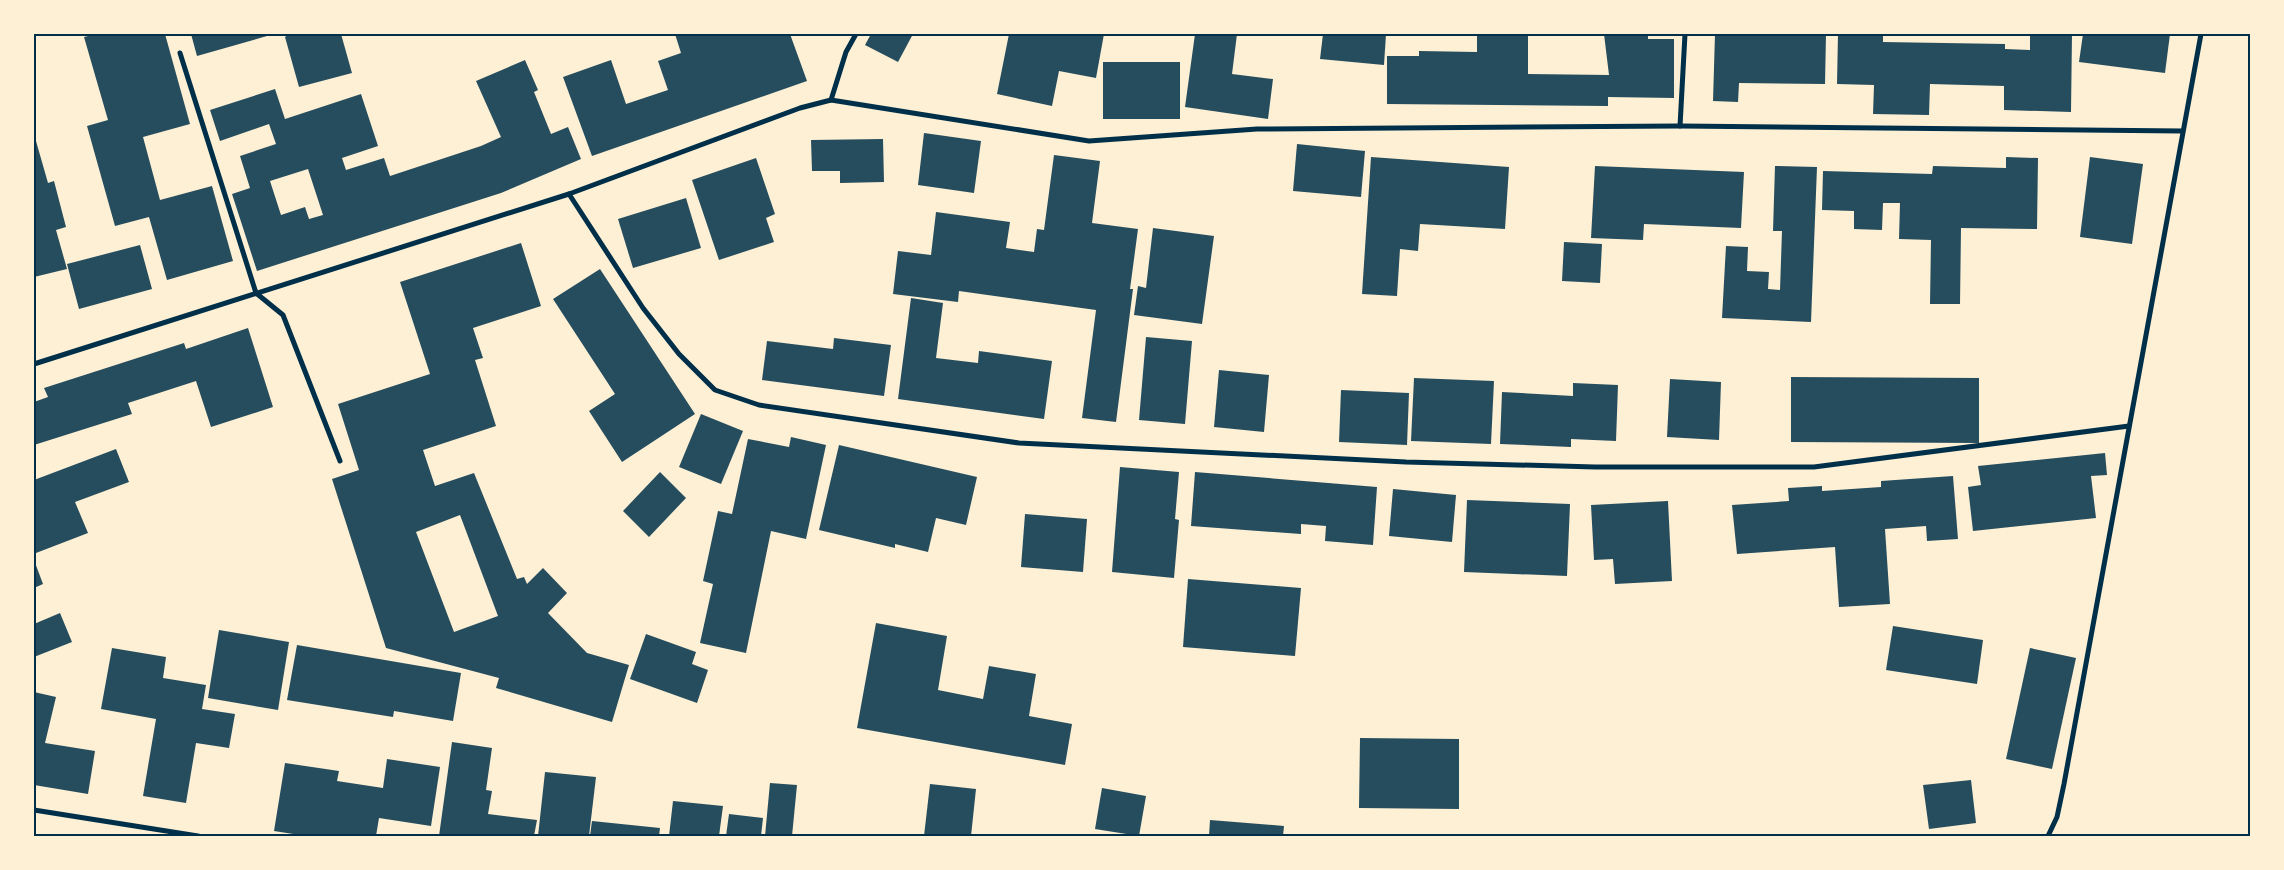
<svg xmlns="http://www.w3.org/2000/svg" width="2284" height="870" font-family="'Fira Sans',sans-serif">
<style>
.building{fill:#264d5e;fill-rule:evenodd}
.lines{fill:none;stroke-linecap:round;stroke-linejoin:round}
.minor{stroke:#003049;stroke-width:5}
.neatline{fill:none;stroke:#003049;stroke-width:2}
</style>
<rect width="100%" height="100%" fill="#fdf0d5"/>
<g class="building">
<path d="M96,34H165L190,124L143,137L160,200L212,186L233,261L167,280L149,217L115,226L87,126L108,120L84,37Z"/>
<path d="M191,34H274L197,56Z"/>
<path d="M289,34H341L352,73L299,87L285,37Z"/>
<path d="M675,34H790L807,81L592,156L563,77L611,60L626,104L668,90L658,61L681,53Z"/>
<path d="M871,34H913L898,62L865,45Z"/>
<path d="M1009,34H1104L1096,78L1059,71L1052,106L997,94Z"/>
<path d="M1195,34H1237L1232,74L1273,79L1268,119L1185,107Z"/>
<path d="M1323,34H1386L1384,65L1320,59Z"/>
<path d="M1477,34H1528V74L1609,75L1604,34H1648V39H1674V98L1608,97V106L1387,104V56H1419V51L1477,52Z"/>
<path d="M1715,34H1826L1825,84L1739,83L1738,102L1713,101Z"/>
<path d="M1838,34H1883V42L2005,44V49L2030,50V34H2072L2071,112L2004,110V86L1930,84L1929,115L1873,114L1874,85L1837,84Z"/>
<path d="M2083,34H2170L2165,73L2079,62Z"/>
<path d="M525,60L538,90L534,92L551,134L568,127L581,159L501,193L257,271L232,194L250,188L240,156L276,144L269,124L220,141L210,110L275,89L285,119L361,94L378,146L342,158L346,170L384,158L390,176L481,146L501,137L476,81ZM308,169L323,215L309,219L305,207L281,215L270,181Z"/>
<rect x="1103" y="62" width="77" height="57"/>
<path d="M924,133L981,141L974,193L918,185Z"/>
<path d="M34,134L48,183L54,181L66,227L56,230L67,269L34,277Z"/>
<path d="M883,139L884,182L840,183V171H812L811,140Z"/>
<path d="M1297,144L1365,151L1361,197L1293,191Z"/>
<path d="M1054,155L1100,161L1092,223L1138,229L1130,289H1133L1116,422L1082,418L1096,310L959,291L958,302L893,294L898,251L931,255L936,212L1010,222L1006,248L1034,252L1037,229L1044,230Z"/>
<path d="M1371,157L1509,167L1505,229L1420,224L1418,251L1400,249L1397,296L1362,294Z"/>
<path d="M2006,157L2038,158L2037,229L1961,228L1960,304H1930L1931,240L1899,239L1900,203H1883L1882,230L1854,229V211L1822,210L1823,171L1932,174L1933,166L2006,168Z"/>
<path d="M2090,157L2143,164L2132,244L2080,237Z"/>
<path d="M756,158L775,214L766,218L774,242L719,260L692,180Z"/>
<path d="M1595,166L1744,172L1741,228L1644,224L1643,240L1591,238Z"/>
<path d="M1775,166L1817,167L1811,322L1722,318L1726,246L1748,247L1747,271L1769,272L1768,289L1780,290L1782,231H1773Z"/>
<path d="M686,198L701,248L633,268L618,219Z"/>
<path d="M1153,228L1214,236L1202,324L1134,315L1138,286L1146,288Z"/>
<path d="M1564,242L1602,244L1600,283L1562,281Z"/>
<path d="M521,243L541,306L473,328L483,358L475,360L496,426L423,450L435,486L474,473L517,579L524,577L527,584L543,568L567,593L548,613L587,653L629,665L612,722L496,688L499,678L386,648L332,479L359,470L338,404L430,374L400,282ZM460,515L498,616L454,632L416,532Z"/>
<path d="M140,245L152,289L79,309L67,264Z"/>
<path d="M600,269L695,414L622,462L589,411L615,394L553,299Z"/>
<path d="M911,298L943,303L936,358L978,363L979,351L1052,361L1044,419L898,399Z"/>
<path d="M248,328L273,407L211,427L196,381L128,403L132,414L34,445V402L48,397L44,388L184,343L186,349Z"/>
<path d="M1146,337L1192,341L1185,424L1139,420Z"/>
<path d="M834,338L891,345L884,396L762,380L767,341L833,349Z"/>
<path d="M1219,370L1269,375L1264,432L1214,427Z"/>
<path d="M1791,377L1979,378V443L1791,442Z"/>
<path d="M1414,378L1494,381L1491,444L1411,441Z"/>
<path d="M1670,379L1721,382L1719,440L1667,437Z"/>
<path d="M1573,383L1618,385L1616,441L1571,439V447L1500,444L1502,392L1573,396Z"/>
<path d="M1341,390L1409,393L1407,445L1339,442Z"/>
<path d="M701,414L743,431L721,484L679,467Z"/>
<path d="M791,437L826,445L806,539L771,531L746,653L700,643L713,584L703,581L718,511L732,514L748,439L789,447Z"/>
<path d="M839,445L977,477L966,525L936,518L928,552L895,544V548L819,530Z"/>
<path d="M116,449L129,482L75,502L88,533L36,553L34,546V480Z"/>
<path d="M2105,453L2107,475L2091,476L2096,518L1973,531L1968,487L1981,485L1978,466Z"/>
<path d="M1120,467L1179,472L1175,519L1179,520L1174,578L1112,572Z"/>
<path d="M660,472L686,498L649,537L623,511Z"/>
<path d="M1195,472L1377,487L1373,545L1325,541L1326,526L1301,524V534L1191,526Z"/>
<path d="M1953,476L1958,539L1927,541L1926,526L1885,529L1890,604L1839,607L1835,547L1737,554L1732,505L1789,501L1788,488L1822,486V491L1881,487V481Z"/>
<path d="M1393,489L1456,495L1452,542L1389,536Z"/>
<path d="M1467,500L1570,504L1567,576L1464,572Z"/>
<path d="M1668,501L1672,581L1615,584L1613,559L1594,560L1591,505Z"/>
<path d="M1025,514L1087,519L1083,572L1021,567Z"/>
<path d="M34,560L43,584L34,588Z"/>
<path d="M1188,579L1301,588L1295,656L1183,647Z"/>
<path d="M60,613L72,642L34,657V624Z"/>
<path d="M876,623L947,636L938,690L983,699L989,666L1036,674L1029,716L1072,724L1065,765L857,728Z"/>
<path d="M1893,626L1983,640L1977,684L1886,670Z"/>
<path d="M219,630L289,642L278,710L208,698Z"/>
<path d="M646,634L696,652L692,664L708,670L697,703L630,679Z"/>
<path d="M297,645L461,673L453,721L394,711L393,717L287,700Z"/>
<path d="M112,648L166,657L163,678L206,685L202,709L235,714L229,748L196,743L186,803L143,796L156,719L101,709Z"/>
<path d="M2030,648L2076,658L2052,769L2006,759Z"/>
<path d="M34,692L56,697L45,743L95,751L88,794L34,785Z"/>
<path d="M1360,738L1459,739V809L1359,808Z"/>
<path d="M452,742L492,748L486,790L492,791L488,814L537,820L534,836H439Z"/>
<path d="M387,759L440,767L431,826L379,818L376,836H306L274,831L285,763L339,771L337,781L383,788Z"/>
<path d="M545,772L596,777L589,836H538Z"/>
<path d="M1971,780L1976,823L1929,829L1923,785Z"/>
<path d="M770,783L797,785L792,836H765Z"/>
<path d="M930,784L976,789L971,836H924Z"/>
<path d="M1102,788L1146,796L1139,836L1095,829Z"/>
<path d="M673,801L723,806L719,836H669Z"/>
<path d="M729,814L763,818L761,836H726Z"/>
<path d="M1210,820L1284,826L1283,836H1209Z"/>
<path d="M592,821L660,828L659,836H590Z"/>
</g>
<g class="lines">
<g class="minor">
<path d="M180,53L256,293L283,315L340,461"/>
<path d="M831,100L846,52L856,34"/>
<path d="M1680,126L1685,34"/>
<path d="M569,194L643,308L679,354L715,390L759,405L1019,443L1406,462L1595,467H1814L2129,426"/>
<path d="M34,364L569,194L800,108L831,100L1089,141L1257,129L1680,126L2182,131"/>
<path d="M34,810L198,836"/>
<path d="M2048,836L2057,817L2064,784L2201,34"/>
</g>
</g>
<rect width="2284" height="870" fill="none" stroke="#fdf0d5" stroke-width="70"/>
<rect x="35" y="35" width="2214" height="800" class="neatline"/>
</svg>
